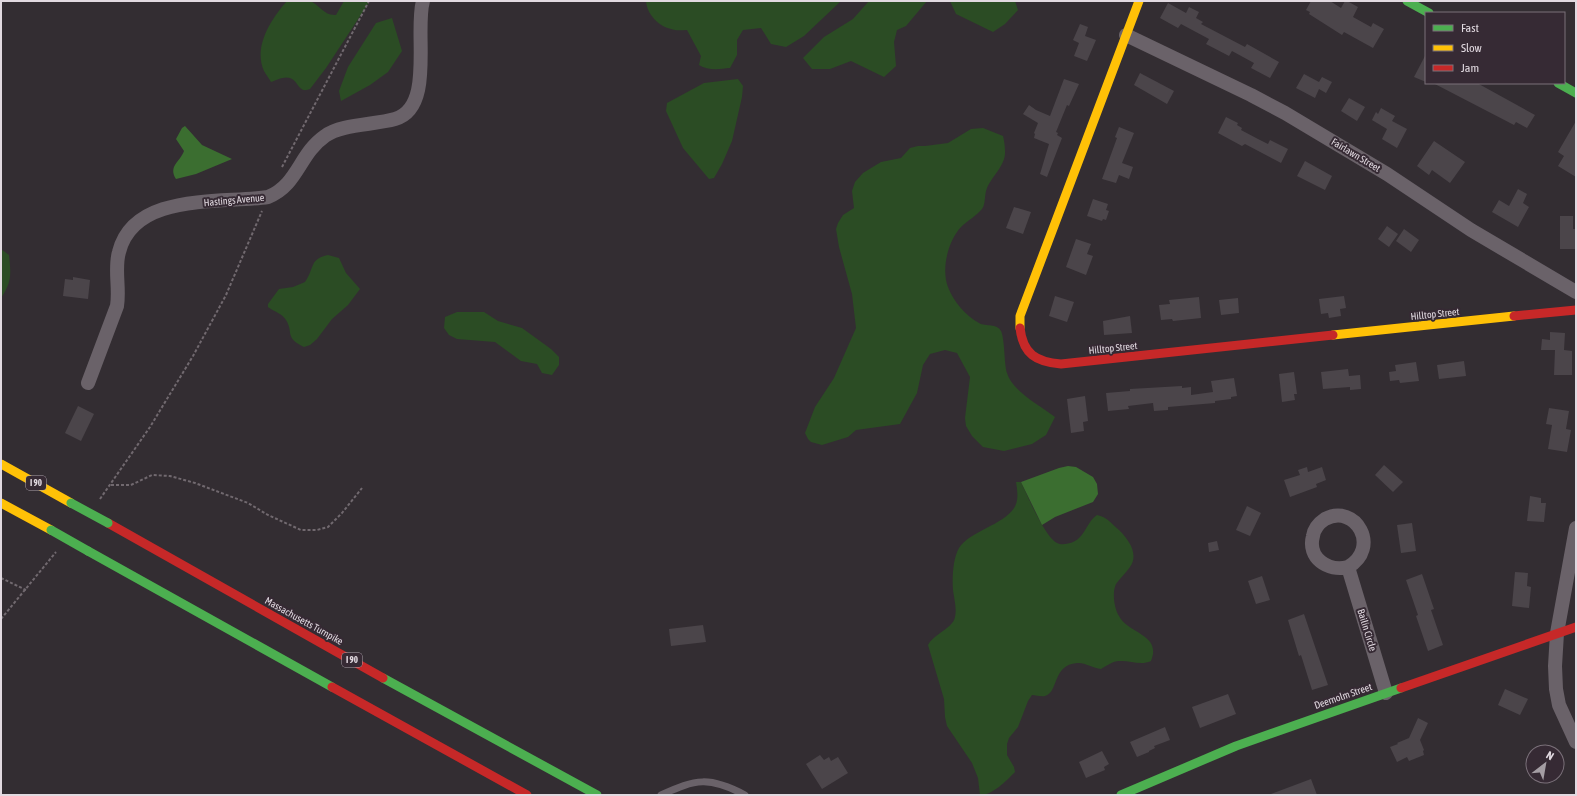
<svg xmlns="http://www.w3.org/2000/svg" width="1577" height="796" font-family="'Asap Condensed',sans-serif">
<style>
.green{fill:#2b4c24}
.water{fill:#3b6e30}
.building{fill:#4b454a}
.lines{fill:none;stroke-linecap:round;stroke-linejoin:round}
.path{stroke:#71696f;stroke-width:2;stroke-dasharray:3 2;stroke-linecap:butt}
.lane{stroke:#6a6269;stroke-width:7}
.street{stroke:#6a6269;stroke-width:14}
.fast{stroke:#4caf50;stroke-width:9}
.slow{stroke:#ffc107;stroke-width:9}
.jam{stroke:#c62828;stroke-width:9}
.fast-bridge{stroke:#4caf50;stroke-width:9}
.labels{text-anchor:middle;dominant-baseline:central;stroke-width:4;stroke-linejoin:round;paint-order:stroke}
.shield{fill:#362a34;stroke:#aea4ac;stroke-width:1}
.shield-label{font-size:9px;font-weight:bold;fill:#e1d9e0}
.street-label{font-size:10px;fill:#e1d9e0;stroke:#362a34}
</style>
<rect width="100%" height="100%" fill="#332d32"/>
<g class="green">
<path d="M287,1C293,1 304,0 310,1C320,5 324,16 336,15L344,1H370L326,68L310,89C298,94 299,81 290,78C284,76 276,80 271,82C269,78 266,75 264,71C253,47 271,19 287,1Z"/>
<path d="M646,1H841L804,36L786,47L771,44L761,28L743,30L737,40V55L730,68C720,69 708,71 699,65L701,56L687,30C682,30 676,31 671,29C658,26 647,14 646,1Z"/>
<path d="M869,1H927L906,26L897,30L894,42L896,66L884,77L851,61L830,69H812L803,58L824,37L853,19Z"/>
<path d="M950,1H1015L1018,10L1005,24L993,32L956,14Z"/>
<path d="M392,18L402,51L388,72L370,85L341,101L339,91L348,67L376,23Z"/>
<path d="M738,79L743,86L742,97L732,141L722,164L714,178L709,179L683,148L666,111L667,103L704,83Z"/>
<path d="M983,128L1003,136C1004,140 1005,146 1005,151C1006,165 992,176 987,188C984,195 986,204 982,209C976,216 967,221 961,227C948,241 941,269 948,287C953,301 966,316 979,323C986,327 997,323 1001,331C1005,340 1004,363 1007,373C1012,391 1041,406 1055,417L1046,435L1032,444L1004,451L983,447L972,436L966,426L965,418L970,377L957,353L945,350L930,354L923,365L917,393L900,424L856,430L848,437L822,445L811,442L808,439L805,433L815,407L834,378L856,328L852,294L839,247L836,229L838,223L843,215L854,208L852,191L855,182L863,173L881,162L901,158L910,148L918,146H925L948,143L971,129Z"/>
<path d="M1,249L9,255C11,274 12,282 1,298Z"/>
<path d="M328,255L339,258L346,273L360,289L348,305L332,319L317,339L310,345L304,347C284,337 294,333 286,320C283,314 273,311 268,307V304L279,289L293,287L305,282C315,268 309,259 328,255Z"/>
<path d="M457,312H484L498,321L522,328L551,349L559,357V365L552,375L542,373L537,364L521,361L495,342L457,339L449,335L444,328L445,317Z"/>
<path d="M1016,482H1021C1028,496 1044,536 1057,543C1063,546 1073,543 1078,539C1086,532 1088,521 1097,515C1107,517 1112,524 1119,530C1129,540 1139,554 1130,567C1126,573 1120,578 1116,584C1112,592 1114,608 1119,616C1128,634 1162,634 1151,661C1140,666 1130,660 1119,661C1113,661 1106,666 1101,669C1093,668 1084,662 1077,663C1052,665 1059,692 1045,696C1041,697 1036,695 1032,695L1028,701L1018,727L1009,738L1007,744V755L1014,767L1015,772C1006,781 993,795 980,795L978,778L972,763L947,726L945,717L944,699L928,645C934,634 953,628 955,617C957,608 954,599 953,590C952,578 953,558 959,548C971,529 1014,523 1017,500C1018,495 1017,488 1016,482Z"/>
</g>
<g class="water">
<path d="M185,126L202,145L232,159L196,174L176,179C168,166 180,162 184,151L176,139L182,128Z"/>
<path d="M1068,466L1076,467L1093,477L1097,484L1098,494L1093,502L1055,517L1042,525L1021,482L1059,468Z"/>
</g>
<g class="building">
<path d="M1311,1H1330L1341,8L1345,1H1347L1358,7L1353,17L1371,27L1373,23L1384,29L1373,48L1344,32L1342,35L1309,14L1310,12L1306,10Z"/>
<path d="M1168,3L1186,13L1189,7L1199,12L1196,18L1203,22L1201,24L1245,47L1247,44L1279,62L1270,78L1251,68L1254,63L1232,51L1229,56L1206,44L1209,39L1181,24L1178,28L1160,18Z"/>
<path d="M1080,24L1088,27L1085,36L1096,40L1087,61L1074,56L1079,43L1073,40Z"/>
<path d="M1426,54V82L1414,77Z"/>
<path d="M1140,73L1174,91L1167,104L1134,85Z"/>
<path d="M1304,74L1319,82L1322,77L1332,82L1326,93L1319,89L1315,98L1296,88Z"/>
<path d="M1064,79L1079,84L1069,106L1067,105L1056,132L1058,133L1057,135L1062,138L1047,177L1040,174L1049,144L1034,138L1035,134L1034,133L1038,123L1023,114L1029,105L1036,110L1050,116Z"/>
<path d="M1433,83H1477L1535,115L1527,128L1516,122L1514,125Z"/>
<path d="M1349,98L1365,107L1357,121L1341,111Z"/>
<path d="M1381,108L1395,116L1392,121L1407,129L1397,148L1382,139L1387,129L1372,120L1376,112L1378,114Z"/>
<path d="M1226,117L1238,123L1237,125L1242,128L1241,130L1258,139L1268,144L1270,140L1288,149L1281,163L1245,144L1242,146L1218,133Z"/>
<path d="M1576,121V177L1558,166L1564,156L1558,152Z"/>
<path d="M1119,127L1134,133L1122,163L1133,167L1129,179L1119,175L1116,183L1102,179L1117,138L1115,137Z"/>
<path d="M1434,141L1465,162L1450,183L1432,170L1429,175L1417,166Z"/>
<path d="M1305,161L1332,176L1325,190L1297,176Z"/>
<path d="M1518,189L1527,194L1523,203L1529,207L1518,227L1492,212L1499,200L1509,206Z"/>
<path d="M1093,199L1108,204L1106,210L1109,211L1106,220L1103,219L1102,221L1087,216Z"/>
<path d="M1014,207L1031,212L1023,234L1006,228Z"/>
<path d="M1560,216H1573V229H1576V249H1560Z"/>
<path d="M1387,226L1398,234L1389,247L1378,239Z"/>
<path d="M1404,229L1419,240L1411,252L1396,241Z"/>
<path d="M1076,239L1091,244L1087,254L1093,256L1086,275L1066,267Z"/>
<path d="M73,277L90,280L88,299L63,296L65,279L73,280Z"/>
<path d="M1055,296L1074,302L1067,322L1049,316Z"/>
<path d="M1344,296L1346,308L1340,309L1341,316L1329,318L1328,313L1321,314L1319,299Z"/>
<path d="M1199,297L1201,318L1173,321L1172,319L1161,320L1159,305L1170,304L1169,300Z"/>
<path d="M1238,298L1239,313L1221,315L1219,300Z"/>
<path d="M1130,316L1132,333L1104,335L1103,321Z"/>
<path d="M1550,332L1565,333L1564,350L1572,351V375H1554L1555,350H1541L1542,339L1550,340Z"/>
<path d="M1464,361L1466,376L1439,379L1437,365Z"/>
<path d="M1416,362L1419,381L1400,383L1399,380L1390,381L1389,372L1396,371L1395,365Z"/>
<path d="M1348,369L1349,376L1360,375L1361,389L1350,390V387L1323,389L1321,372Z"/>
<path d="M1294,372L1297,394H1294L1295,400L1282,402L1279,374Z"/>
<path d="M1234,378L1237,396L1231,397V399L1215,401V403L1168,407V410L1154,411L1153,403L1128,406L1129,409L1108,411L1106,393L1130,391V389L1182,386V388L1191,387V395L1213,392L1211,381Z"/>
<path d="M1085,396L1088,421L1083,422L1084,431L1071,433L1067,399Z"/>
<path d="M78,406L94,414L81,441L65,433Z"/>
<path d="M1549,408L1569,411L1566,429L1571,430L1567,452L1548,449L1552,425L1546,424Z"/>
<path d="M1384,465L1403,482L1393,492L1375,475Z"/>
<path d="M1307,467L1308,472L1322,467L1326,480L1316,484L1317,487L1290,497L1284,480L1300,475L1298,470Z"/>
<path d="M1530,496L1541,498V503H1546L1544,522L1527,521Z"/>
<path d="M1247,506L1261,513L1250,536L1236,530Z"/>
<path d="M1412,523L1416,551L1401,553L1397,525Z"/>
<path d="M1217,541L1219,550L1209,552L1208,543Z"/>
<path d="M1515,572L1528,573L1527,586L1531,587L1529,608L1512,606Z"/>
<path d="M1422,574L1434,609L1431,610L1443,645L1428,651L1416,616L1418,615L1406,580Z"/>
<path d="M1262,576L1270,600L1256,604L1248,581Z"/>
<path d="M1304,614L1328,685L1312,690L1301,655L1299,656L1288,620Z"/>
<path d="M703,625L706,642L671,646L669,629Z"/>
<path d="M1505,689L1528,699L1520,715L1498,705Z"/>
<path d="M1228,694L1236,714L1200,728L1192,707Z"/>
<path d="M1418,718L1428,723L1420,740L1424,750L1423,751L1424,755L1409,761L1407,757L1397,762L1390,747L1398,744L1397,743L1409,738Z"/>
<path d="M1165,727L1170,740L1154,746L1155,748L1149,751V752L1137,757L1130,742Z"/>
<path d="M1102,751L1109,764L1104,767L1105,770L1086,778L1079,762Z"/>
<path d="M820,755L824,760L829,757L831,761L838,757L848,773L822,789L806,764Z"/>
<path d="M1311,779L1317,795H1272L1271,794Z"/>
</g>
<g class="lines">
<g class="path">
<path d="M282,167L369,1"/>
<path d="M111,485H131L152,475L170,476L195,483L248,503L268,515L301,530H317L328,527L342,513L362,488"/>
<path d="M100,499L150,427L193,356L226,295L262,211"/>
<path d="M1,578L26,590"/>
<path d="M1,619L56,552"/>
</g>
<path class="lane" d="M661,795C696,779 709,776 745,795"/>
<g class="street">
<path d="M1126,35L1251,95L1285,113L1387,174L1471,230L1576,292"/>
<path d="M88,383L117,306C120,288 114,269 119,252C134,192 221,204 268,197C298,185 299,154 325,136C341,124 374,125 395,119C435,108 414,31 423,1"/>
<path d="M1576,528L1557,633L1555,666L1556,689L1559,705L1576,742"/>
<path d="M1348,567C1328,572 1307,558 1313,536C1314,529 1319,523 1325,519C1356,503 1381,548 1348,567L1386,693"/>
</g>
<g class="fast">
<path d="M1407,1L1429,13"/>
<path d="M1558,83L1576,93"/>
<path d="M88,551L332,687"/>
<path d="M383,678L597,795"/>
<path d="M1121,795L1236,746L1401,688"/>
</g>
<g class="slow">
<path d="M1020,328V316L1139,1"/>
<path d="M1333,335L1514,316"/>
<path d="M1,464L71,503"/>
<path d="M1,503L51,530"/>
</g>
<g class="jam">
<path d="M1514,316L1576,310"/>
<path d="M1020,328C1023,354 1036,362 1061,364L1333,335"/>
<path d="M108,523L383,678"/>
<path d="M332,687L527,795"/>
<path d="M1401,688L1576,627"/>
</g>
<g class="fast-bridge">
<path d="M71,503L108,523"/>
<path d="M51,530L88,551"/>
</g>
</g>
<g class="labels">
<g class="shield">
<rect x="26" y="476" width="20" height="14" rx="3"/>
<rect x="342" y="653" width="20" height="14" rx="3"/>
</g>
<g class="shield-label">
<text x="36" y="483">I 90</text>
<text x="352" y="660">I 90</text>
</g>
<g class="street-label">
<text transform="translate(1356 155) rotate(31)">Fairlawn Street</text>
<text transform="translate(234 200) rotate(-5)">Hastings Avenue</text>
<text transform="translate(1435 314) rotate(-6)">Hilltop Street</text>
<text transform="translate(1113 348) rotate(-6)">Hilltop Street</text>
<text transform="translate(304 621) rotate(29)">Massachusetts Turnpike</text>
<text transform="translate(1367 630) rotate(73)">Bailin Circle</text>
<text transform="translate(1343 696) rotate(-19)">Deernolm Street</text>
</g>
</g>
<rect width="1577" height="796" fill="none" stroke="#e1d9e0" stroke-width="4"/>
<rect x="1425" y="12" width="140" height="72" fill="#362a34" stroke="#7a7079"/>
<rect x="1433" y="25" width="20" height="6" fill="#4caf50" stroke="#7a7079"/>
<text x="1461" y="32" font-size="12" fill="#e1d9e0">Fast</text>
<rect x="1433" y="45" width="20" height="6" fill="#ffc107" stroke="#7a7079"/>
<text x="1461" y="52" font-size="12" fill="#e1d9e0">Slow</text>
<rect x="1433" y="65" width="20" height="6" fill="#c62828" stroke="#7a7079"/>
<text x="1461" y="72" font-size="12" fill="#e1d9e0">Jam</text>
<g transform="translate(1545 764) rotate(31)"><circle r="19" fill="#362a34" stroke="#7a7079"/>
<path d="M0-3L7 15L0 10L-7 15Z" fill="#a49da3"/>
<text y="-6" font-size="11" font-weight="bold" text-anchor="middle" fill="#e1d9e0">N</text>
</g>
</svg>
